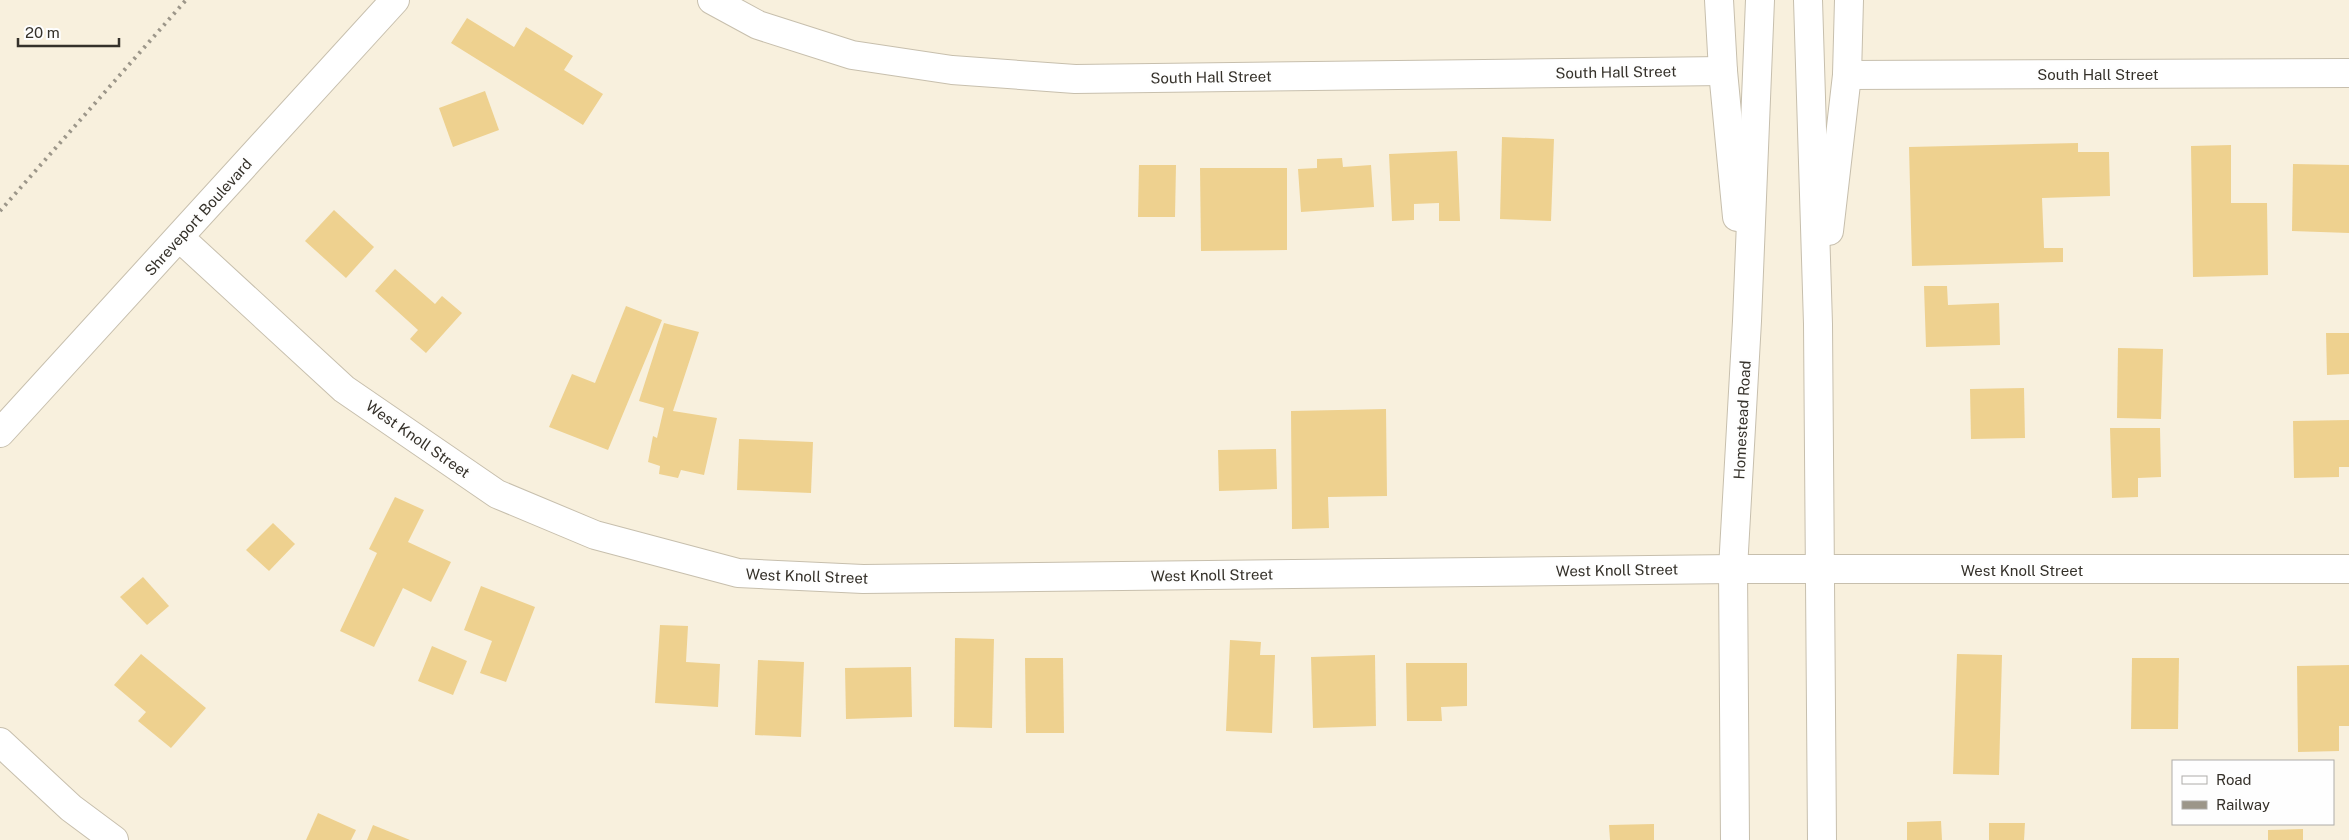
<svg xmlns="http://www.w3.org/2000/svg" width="2349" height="840" font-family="'Public Sans',sans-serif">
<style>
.building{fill:#eed18f}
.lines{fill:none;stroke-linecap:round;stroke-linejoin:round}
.minor-casing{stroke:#c7bfad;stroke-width:30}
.secondary-casing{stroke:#c7bfad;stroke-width:30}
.minor{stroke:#fff;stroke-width:28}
.secondary{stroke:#fff;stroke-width:28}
.rail{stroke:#9c9689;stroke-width:4;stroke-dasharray:2.5 5;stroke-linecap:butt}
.labels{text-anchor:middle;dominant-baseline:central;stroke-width:4.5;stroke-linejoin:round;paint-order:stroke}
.street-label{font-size:15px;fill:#35312a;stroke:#fefefe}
</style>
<rect width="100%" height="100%" fill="#f8f0dd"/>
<g class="building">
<path d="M467,18L514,47L526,27L573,56L564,70L603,94L583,125L451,43Z"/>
<path d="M485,91L499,130L453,147L439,108Z"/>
<path d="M1502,137L1554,139L1551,221L1500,219Z"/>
<path d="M2078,143V152H2109L2110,196L2042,198L2044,248H2063V262L1912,266L1909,147Z"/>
<path d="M2231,145V203H2267L2268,275L2193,277L2191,146Z"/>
<path d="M1457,151L1460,221H1439V203L1414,204V220L1392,221L1389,154Z"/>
<path d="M1342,158L1343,167L1371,165L1374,207L1301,212L1298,169L1317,168V159Z"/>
<path d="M2293,164L2349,165V233L2292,231Z"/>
<path d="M1139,165H1176L1175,217H1138Z"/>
<path d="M1200,168H1287V250L1201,251Z"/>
<path d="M334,210L374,247L346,278L305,241Z"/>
<path d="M395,269L435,304L442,296L462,313L426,353L410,339L418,330L375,291Z"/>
<path d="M1924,286H1947L1948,305L1999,303L2000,345L1926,347Z"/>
<path d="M626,306L662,320L608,450L549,427L572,374L595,383Z"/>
<path d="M664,323L699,332L673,411L717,418L704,475L681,470L678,478L659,474L660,466L648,462L653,436L657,438L664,408L639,401Z"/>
<path d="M2326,333H2349V374L2327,375Z"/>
<path d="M2118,348L2163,349L2161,419L2117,418Z"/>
<path d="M2024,388L2025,438L1971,439L1970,389Z"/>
<path d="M1386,409L1387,496L1328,497L1329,528L1292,529L1291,411Z"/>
<path d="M2349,420V467H2339V477L2294,478L2293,421Z"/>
<path d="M2110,428H2160L2161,477L2138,478V497L2112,498Z"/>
<path d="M739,439L813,442L811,493L737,490Z"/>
<path d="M1276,449L1277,489L1219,491L1218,450Z"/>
<path d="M395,497L424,510L408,542L451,562L431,602L403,588L374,647L340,631L377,553L369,549Z"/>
<path d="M273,523L295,544L269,571L246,550Z"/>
<path d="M143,577L169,606L147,625L120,597Z"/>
<path d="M481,586L535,607L506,682L480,673L492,641L464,630Z"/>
<path d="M660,625L688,626L686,662L720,664L718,707L655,703Z"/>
<path d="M955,638L994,639L992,728L954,727Z"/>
<path d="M1230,640L1261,642L1260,655H1275L1272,733L1226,731Z"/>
<path d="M432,646L467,661L453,695L418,681Z"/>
<path d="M141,654L206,708L171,748L138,721L146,712L114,685Z"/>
<path d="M1957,654L2002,655L1999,775L1953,774Z"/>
<path d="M1375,655L1376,726L1313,728L1311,657Z"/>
<path d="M1025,658H1063L1064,733H1026Z"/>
<path d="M2132,658H2179L2178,729H2131Z"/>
<path d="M758,660L804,662L801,737L755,735Z"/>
<path d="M1406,663H1467V706L1441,707L1442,721H1407Z"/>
<path d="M2349,665V726H2339V751L2298,752L2297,666Z"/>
<path d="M911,667L912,717L846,719L845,668Z"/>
<path d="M318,813L356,830L351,840H306Z"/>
<path d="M1941,821L1942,840H1907V822Z"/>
<path d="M1989,823H2025L2024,840H1989Z"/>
<path d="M1654,824V840H1610L1609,825Z"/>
<path d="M373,825L410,840H367Z"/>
<path d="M2303,829V840H2268V830Z"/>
</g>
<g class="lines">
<defs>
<g id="minor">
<path d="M712,0L758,25L852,55L952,70L1075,79L1723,71"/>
<path d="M1847,75L2349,73"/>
<path d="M180,238L344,389L497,494L595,535L738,573L863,579L1733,569H2349"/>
<path d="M0,433L395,0"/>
<path d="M0,742L71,808L114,840"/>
</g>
<g id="secondary">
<path d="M1719,0L1723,71L1737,217"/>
<path d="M1808,0L1818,324L1822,840"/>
<path d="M1829,231L1847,75L1849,0"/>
<path d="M1735,840L1733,569L1747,321L1760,0"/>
</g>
</defs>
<use href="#minor" class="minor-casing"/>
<use href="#secondary" class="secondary-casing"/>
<use href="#minor" class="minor"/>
<use href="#secondary" class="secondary"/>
<path class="rail" d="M0,211L186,0"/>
</g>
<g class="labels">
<g class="street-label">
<text transform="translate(1616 72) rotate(-1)">South Hall Street</text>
<text x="2098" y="74">South Hall Street</text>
<text transform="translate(1211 77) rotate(-1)">South Hall Street</text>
<text transform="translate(198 217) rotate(-48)">Shreveport Boulevard</text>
<text transform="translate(1742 420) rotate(-87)">Homestead Road</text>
<text transform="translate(418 439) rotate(35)">West Knoll Street</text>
<text transform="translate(1617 570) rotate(-1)">West Knoll Street</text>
<text x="2022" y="570">West Knoll Street</text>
<text transform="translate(1212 575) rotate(-1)">West Knoll Street</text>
<text transform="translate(807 576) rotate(2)">West Knoll Street</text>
</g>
</g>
<rect x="2172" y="760" width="162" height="65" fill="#fefefe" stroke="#aeaca9"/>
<rect x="2182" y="776" width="25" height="8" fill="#ffffff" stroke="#aeaca9"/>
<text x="2216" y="785" font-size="15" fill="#35312a">Road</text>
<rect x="2182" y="801" width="25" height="8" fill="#9c9689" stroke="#aeaca9"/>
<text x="2216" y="810" font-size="15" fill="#35312a">Railway</text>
<path d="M18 38v8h101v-8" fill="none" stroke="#35312a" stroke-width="2.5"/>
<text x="25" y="38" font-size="15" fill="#35312a" stroke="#fefefe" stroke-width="4" paint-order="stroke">20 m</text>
</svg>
